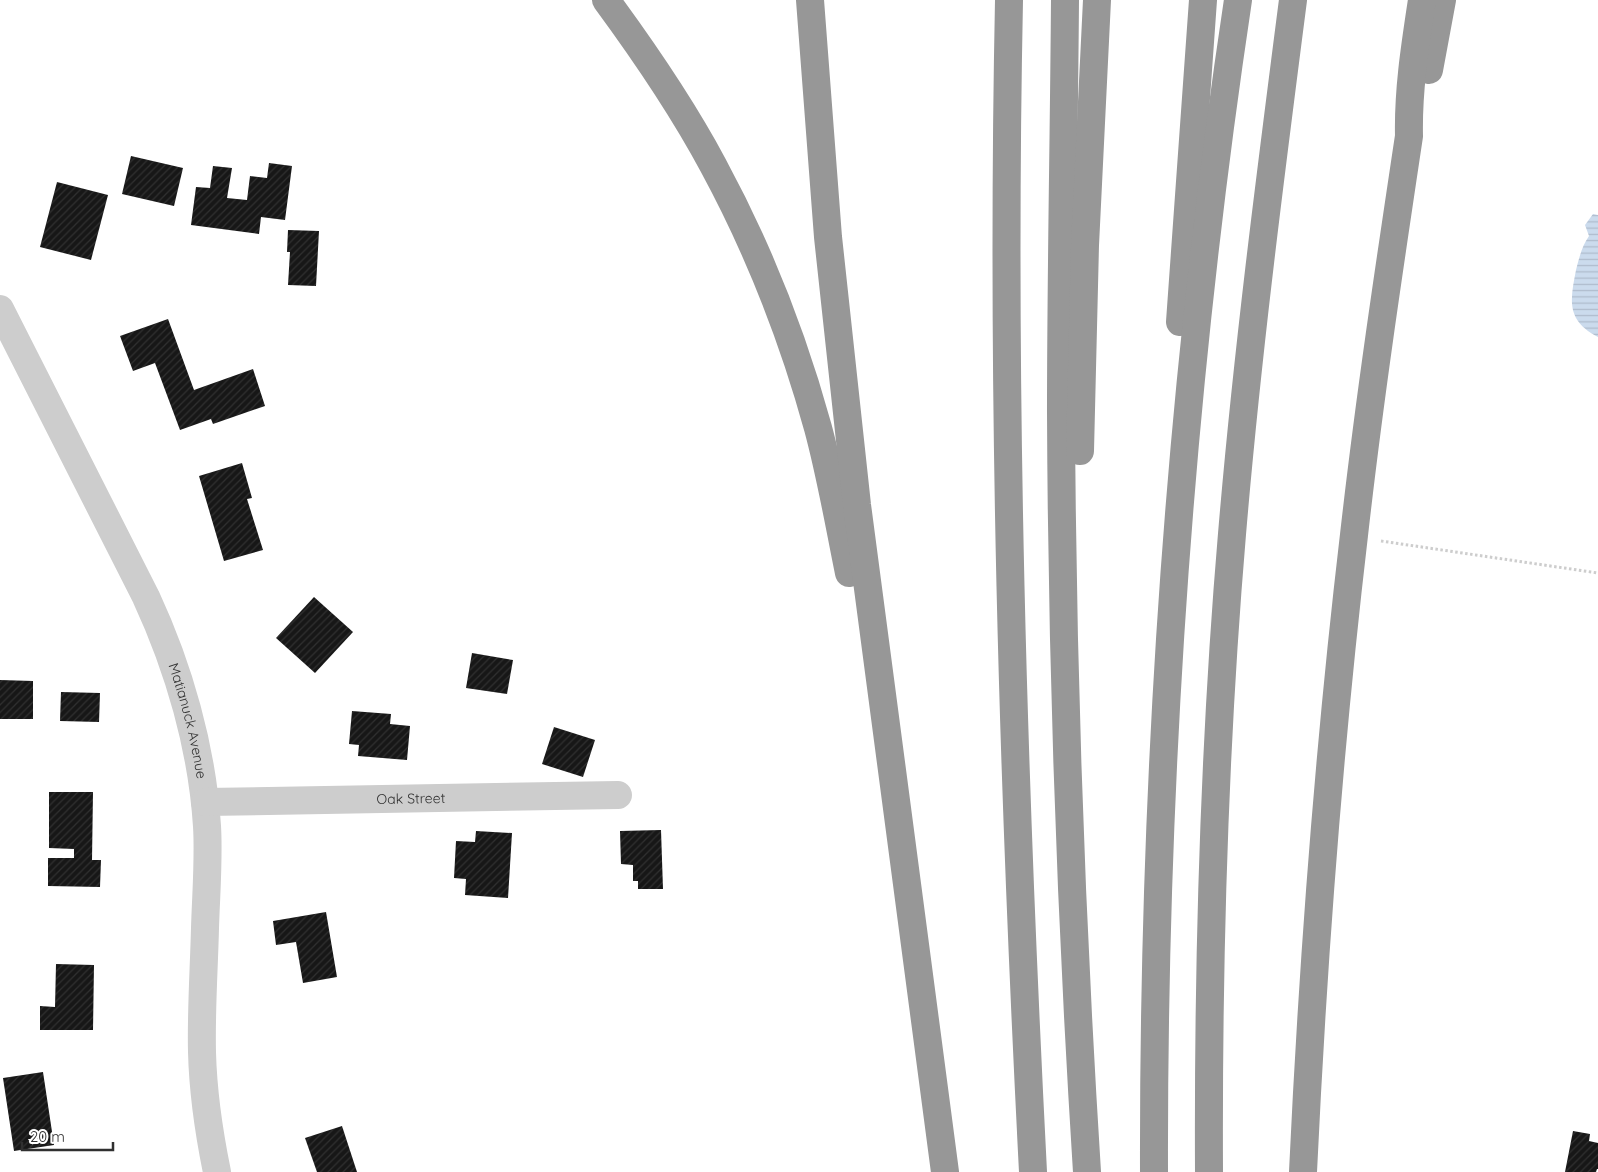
<svg xmlns="http://www.w3.org/2000/svg" width="1598" height="1172" font-family="Quicksand,sans-serif">
<style>
.water{fill:url(#water-rules)}
.building{fill:url(#building-hatch)}
.lines{fill:none;stroke-linecap:round;stroke-linejoin:round}
.path{stroke:#cdcdcd;stroke-width:3;stroke-dasharray:2.5 2.5;stroke-linecap:butt}
.minor{stroke:#cdcdcd;stroke-width:28}
.highway{stroke:#979797;stroke-width:28}
.labels{text-anchor:middle;dominant-baseline:central;stroke-width:5;stroke-linejoin:round;paint-order:stroke}
.street-label{font-size:14px;fill:#303030;stroke:#fff}
</style>
<defs>
<pattern id="water-rules" width="6" height="5" patternUnits="userSpaceOnUse" patternTransform="scale(1.25)"><rect width="6" height="5" fill="#cbdbed"/><path d="M0 2.5h6" fill="none" stroke="#afbccc"/></pattern>
<pattern id="building-hatch" width="6" height="6" patternUnits="userSpaceOnUse" patternTransform="scale(1.25)"><rect width="6" height="6" fill="#171717"/><path d="M-1 1l2-2M0 6l6-6M5 7l2-2" fill="none" stroke="#303030"/></pattern>
</defs>
<rect width="100%" height="100%" fill="#fff"/>
<path class="water" d="M1593,214L1598,215V337C1566,320 1570,301 1576,270C1579,258 1582,246 1589,236L1585,225Z"/>
<g class="building">
<path d="M131,156L183,168L174,206L122,194Z"/>
<path d="M269,163L292,166L285,220L261,217L259,234L191,225L196,187L210,188L213,166L232,168L227,198L247,200L250,176L267,178Z"/>
<path d="M57,182L108,195L91,260L40,247Z"/>
<path d="M288,230L319,231L316,286L288,285L290,252H287Z"/>
<path d="M168,319L194,390L253,369L265,406L213,424L211,419L180,430L155,363L133,371L120,336Z"/>
<path d="M242,463L252,498L247,499L263,550L224,561L199,476Z"/>
<path d="M314,597L353,632L315,673L276,638Z"/>
<path d="M472,653L513,660L507,694L466,688Z"/>
<path d="M0,680L33,681V719H0Z"/>
<path d="M61,692L100,693L99,722L60,721Z"/>
<path d="M352,711L391,714L390,724L410,726L407,760L358,756L359,745L349,744Z"/>
<path d="M554,727L595,740L583,777L542,764Z"/>
<path d="M49,792H93L92,860H101L100,887L48,886V858H74V849L49,848Z"/>
<path d="M661,830L663,889H638V881H633V865L621,864L620,831Z"/>
<path d="M476,831L512,833L508,898L465,895L466,879L454,878L456,841L475,842Z"/>
<path d="M326,912L337,977L303,983L296,942L276,945L273,921Z"/>
<path d="M56,964L94,965L93,1030H40V1006L55,1007Z"/>
<path d="M43,1072L54,1145L14,1151L3,1078Z"/>
<path d="M342,1126L357,1172H317L305,1138Z"/>
<path d="M1573,1131L1590,1134L1589,1141L1598,1143V1169H1597L1596,1172H1565Z"/>
</g>
<g class="lines">
<path class="path" d="M1381,541L1598,573"/>
<g class="minor">
<path id="s1" d="M0,309L146,597C179,668 202,748 207,826C209,859 206,894 205,928C204,969 201,1011 202,1052C203,1092 209,1133 217,1172"/>
<path id="s2" d="M205,802L618,795"/>
</g>
<g class="highway">
<path d="M606,0C645,53 682,107 713,165C758,248 793,337 818,428C831,476 839,524 849,573"/>
<path d="M810,0L828,237L857,505L945,1172"/>
<path d="M1009,0C1001,391 1013,782 1033,1172"/>
<path d="M1065,0C1064,137 1061,275 1061,412C1062,665 1071,920 1087,1172"/>
<path d="M1429,70L1442,0"/>
<path d="M1180,322L1203,0"/>
<path d="M1080,451L1085,245L1097,0"/>
<path d="M1154,1172C1153,782 1180,385 1238,0"/>
<path d="M1209,1172C1208,959 1214,746 1232,534C1247,356 1270,178 1293,0"/>
<path d="M1303,1172C1313,959 1329,747 1354,535C1369,402 1389,269 1409,136C1408,90 1415,46 1422,0"/>
</g>
</g>
<g class="labels">
<g class="street-label">
<text stroke="none"><textPath href="#s1" startOffset="454">Matianuck Avenue</textPath></text>
<text stroke="none"><textPath href="#s2" startOffset="206">Oak Street</textPath></text>
</g>
</g>
<path d="M22 1142v8h91v-8" fill="none" stroke="#303030" stroke-width="2.5"/>
<text x="30" y="1142" font-size="15" fill="#303030" stroke="#ffffff" stroke-width="4" paint-order="stroke">20 m</text>
</svg>
